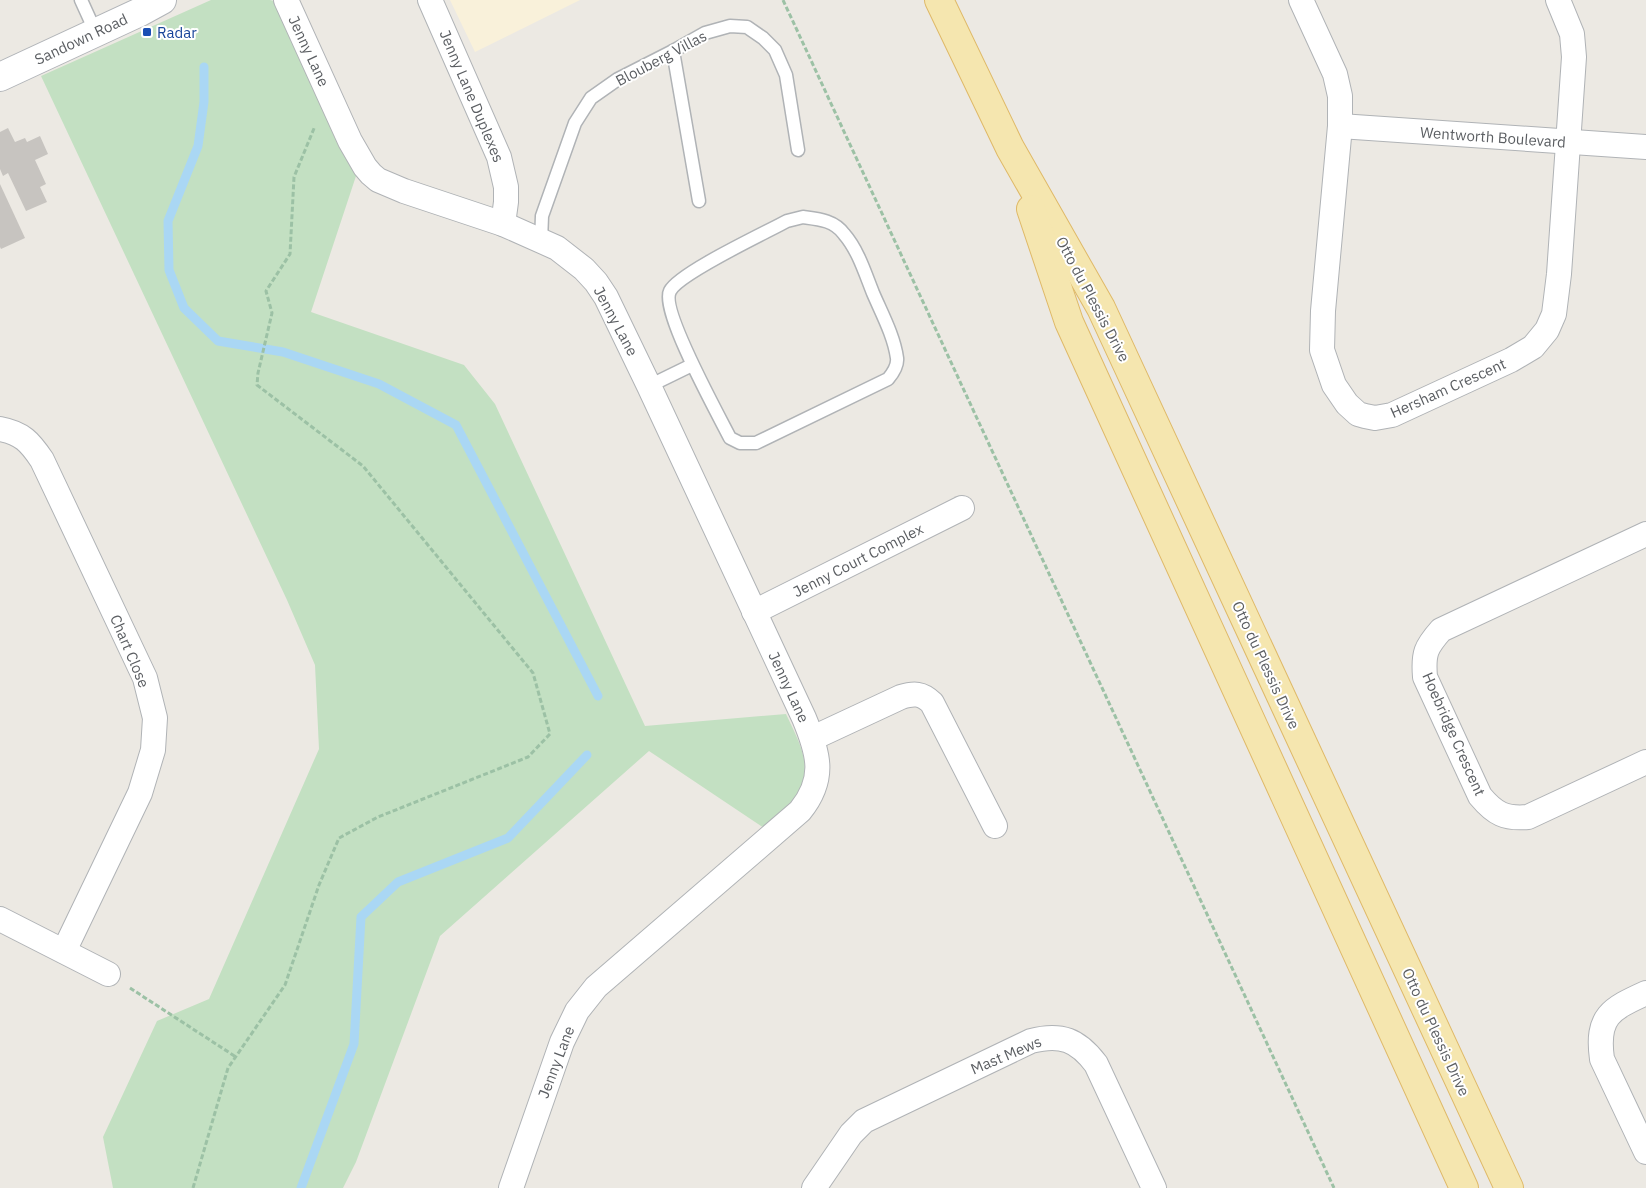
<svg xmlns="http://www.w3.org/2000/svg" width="1646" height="1188" font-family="'IBM Plex Sans',sans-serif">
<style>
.commercial{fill:#f9f1da}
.green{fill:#c3e0c2}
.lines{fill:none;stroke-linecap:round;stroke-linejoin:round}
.stream{stroke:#aad7f4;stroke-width:9}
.building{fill:#c7c4c0}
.lane-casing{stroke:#b0b3b6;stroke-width:15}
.street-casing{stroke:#b0b3b6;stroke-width:26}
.secondary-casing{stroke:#b2b5b9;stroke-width:30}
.primary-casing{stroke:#dfb968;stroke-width:30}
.path{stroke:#9cc1a5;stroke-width:3;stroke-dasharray:5 2.5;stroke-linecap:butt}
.lane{stroke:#fff;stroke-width:12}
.street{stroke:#fff;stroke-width:24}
.secondary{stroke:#fff;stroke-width:28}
.primary{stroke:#f5e6af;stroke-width:28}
.transit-dot{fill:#1a4fb4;stroke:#fff;stroke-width:2}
.labels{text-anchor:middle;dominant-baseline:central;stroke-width:4;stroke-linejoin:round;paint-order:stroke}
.transit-label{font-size:15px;fill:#164399;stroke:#fff;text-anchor:start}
.street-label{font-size:15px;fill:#5b5e62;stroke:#fff}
</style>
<rect width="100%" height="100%" fill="#ece9e3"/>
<path class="commercial" d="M450,0H580L475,52Z"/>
<path class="green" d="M211,0H270L274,1L356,176L311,312L464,365L495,404L645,726L786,714C798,740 815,767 797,795C789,807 774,818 764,828L649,751L440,936L356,1162L343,1188H113L103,1137L157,1021L209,999L319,749L315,665L287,600L41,76Z"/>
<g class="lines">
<g class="stream">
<path d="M204,67V102L198,146L168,221L169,270L184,308L218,341L283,352L379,384L456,425L598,696"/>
<path d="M301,1188L354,1044L361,917L398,882L508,838L587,755"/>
</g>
</g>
<g class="building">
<path d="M8,128L15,142L25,138L27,142L40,136L48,154L35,160L46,184L40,187L47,202L26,211L8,173L3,176L0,169V132Z"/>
<path d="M0,184L25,238L1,249L0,247Z"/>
</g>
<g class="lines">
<defs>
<g id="lane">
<path d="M81,0L96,33"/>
<path d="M673,51L699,201"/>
<path d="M803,217C818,219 834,220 844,234C858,250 865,273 873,293C882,314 894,336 897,358C898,366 893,373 888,379L756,443H740L730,438C719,416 660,310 670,291C679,273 765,233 787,221Z"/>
<path d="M541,241L542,216L575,123L591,98L618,79L673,51L705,33L730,26L747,27L763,38L775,50L786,75L798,150"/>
<path d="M649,386L692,365"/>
</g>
<g id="street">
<path d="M286,0L350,141L365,167L371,174L378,180L404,191L503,224L557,248L584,269L596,282L606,297L649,386L804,718C819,754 826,779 800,811L596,987L577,1011L562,1042L511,1188"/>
<path d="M430,0L499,157L506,187V202L503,224"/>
<path d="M1301,0L1335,74L1340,96V126L1323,311L1322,350L1334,385L1347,404L1358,414L1365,416L1375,418L1392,415L1511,360L1533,347L1547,330L1554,314L1559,274L1574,57L1572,34L1558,0"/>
<path d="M1340,126L1646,147"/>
<path d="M0,429C22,433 30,442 42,460L145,678L155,718L153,750L140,793L64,951"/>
<path d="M1646,534L1441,630C1426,647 1423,653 1425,677L1480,796C1495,814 1505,819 1528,817L1646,762"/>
<path d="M754,612L962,508"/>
<path d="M813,738L901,697C914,693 922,693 932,703L995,826"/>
<path d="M0,919L108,974"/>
<path d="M1646,993C1611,1009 1596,1016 1602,1059L1646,1152"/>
<path d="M814,1188L851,1134L864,1121L1031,1041C1061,1033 1078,1040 1096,1064L1154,1188"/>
</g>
<path id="secondary" d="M0,77L140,12L162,0"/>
<g id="primary">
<path d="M939,0L1010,148L1101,308L1509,1188"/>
<path d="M1031,209L1069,322L1464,1188"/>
</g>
</defs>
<use href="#lane" class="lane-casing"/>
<use href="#street" class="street-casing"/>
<use href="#secondary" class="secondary-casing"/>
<use href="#primary" class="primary-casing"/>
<g class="path">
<path d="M783,0L1334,1188"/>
<path d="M130,988L236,1057"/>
<path d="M193,1188L228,1068L285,985L319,885L339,838L378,817L528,757L550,734L533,673L363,466L257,385L258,373L272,313L266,291L290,254L294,177L315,126"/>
</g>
<use href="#lane" class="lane"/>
<use href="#street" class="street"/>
<use href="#secondary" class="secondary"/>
<use href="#primary" class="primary"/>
</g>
<rect class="transit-dot" x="142" y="27" width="10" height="10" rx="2.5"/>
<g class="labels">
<g class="transit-label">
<text x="157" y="32">Radar</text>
</g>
<g class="street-label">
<text transform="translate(81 39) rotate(-25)">Sandown Road</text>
<text transform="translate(309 51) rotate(65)">Jenny Lane</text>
<text transform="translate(661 58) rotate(-28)">Blouberg Villas</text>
<text transform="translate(472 96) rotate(67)">Jenny Lane Duplexes</text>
<text transform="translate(1493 137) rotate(4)">Wentworth Boulevard</text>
<text transform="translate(1093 299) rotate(62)">Otto du Plessis Drive</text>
<text transform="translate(616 321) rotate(62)">Jenny Lane</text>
<text transform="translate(1448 388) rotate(-24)">Hersham Crescent</text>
<text transform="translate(858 560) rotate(-27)">Jenny Court Complex</text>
<text transform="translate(130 651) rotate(67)">Chart Close</text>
<text transform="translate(1266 665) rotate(65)">Otto du Plessis Drive</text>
<text transform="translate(789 687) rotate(65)">Jenny Lane</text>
<text transform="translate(1454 734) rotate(66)">Hoebridge Crescent</text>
<text transform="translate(1436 1032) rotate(65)">Otto du Plessis Drive</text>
<text transform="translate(1006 1055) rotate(-23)">Mast Mews</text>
<text transform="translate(556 1062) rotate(-69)">Jenny Lane</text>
</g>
</g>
</svg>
